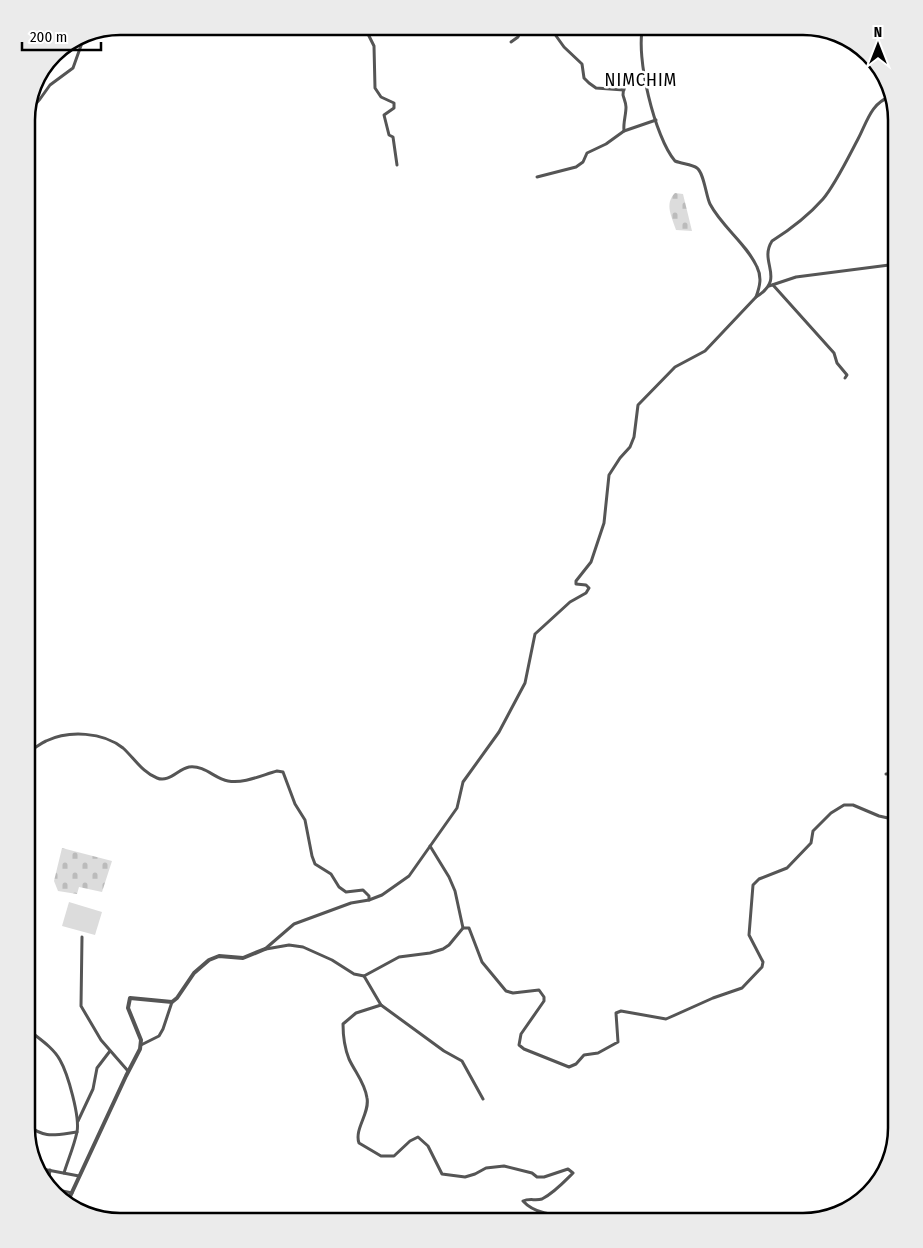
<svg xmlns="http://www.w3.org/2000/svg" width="923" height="1248" font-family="'Fira Sans Condensed',sans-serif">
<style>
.cemetery{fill:url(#cemetery-stones)}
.garden{fill:#dcdcdc}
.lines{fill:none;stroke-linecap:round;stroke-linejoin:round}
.minor{stroke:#555;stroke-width:3}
.tertiary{stroke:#555;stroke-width:4}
.labels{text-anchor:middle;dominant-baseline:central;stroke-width:5;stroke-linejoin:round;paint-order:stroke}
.quarter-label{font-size:18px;letter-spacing:1px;fill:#000;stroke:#fff}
.rim{fill:none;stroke:#000;stroke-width:2.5}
</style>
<defs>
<pattern id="cemetery-stones" width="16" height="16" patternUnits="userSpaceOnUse" patternTransform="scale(1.25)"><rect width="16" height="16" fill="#dcdcdc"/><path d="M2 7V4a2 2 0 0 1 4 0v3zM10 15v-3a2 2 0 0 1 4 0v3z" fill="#bbb"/></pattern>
</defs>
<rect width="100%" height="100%" fill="#fff"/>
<g class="cemetery">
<path d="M675,193L683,194L692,231L676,230C672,217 664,204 675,193Z"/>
<path d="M62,848L112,861L102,892L79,887L77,894L58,891L54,881Z"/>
</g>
<path class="garden" d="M69,902L102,912L95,935L62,926Z"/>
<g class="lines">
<g class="minor">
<path d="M364,26L374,46L375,88L381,97L394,103V108L384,115L389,135L393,137L397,165"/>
<path d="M549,26L564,47L582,64L584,78L589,83L596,88L624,90"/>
<path d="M643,26C635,56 655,138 675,161C682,164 692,164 697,168C704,173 706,196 710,204C722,227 746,243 757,267C762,277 760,286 756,297"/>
<path d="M511,42L518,37L523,26"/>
<path d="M26,115L40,99L50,85L73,68L83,40"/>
<path d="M624,131C623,123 626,115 626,107C626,103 624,99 623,95C623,81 633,77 644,74"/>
<path d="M537,177L576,167L583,162L587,153L606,144L624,131L656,120"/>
<path d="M773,285L834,353L837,363L847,375L845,378"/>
<path d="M769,286L796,277L897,264"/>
<path d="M26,752C34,750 39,744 46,741C69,730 103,732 123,748C134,758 143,773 157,778C169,783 178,769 189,767C205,765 215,779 228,781C244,784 262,775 277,771L283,772L295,804L305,820L312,856L315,864L331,874L339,887L346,892L363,890L369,896V900"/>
<path d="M886,774L897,773"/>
<path d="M430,846L449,877L455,891L463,928"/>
<path d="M82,937L81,1006L101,1040L128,1071"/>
<path d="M265,949L294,924L351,903L369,900L382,895L409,876L457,808L463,782L499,732L525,683L535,634L570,602L586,593L589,588L586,585L576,584V581L591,562L604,523L609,475L620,458L630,447L634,437L638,405L675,367L705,351L756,297C787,278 758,263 772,241C791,229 808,216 823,199C835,185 849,156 858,139C867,122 871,103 890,97"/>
<path d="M266,949L289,945L303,947L332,960L354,974L364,976L399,957L430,953L443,949L449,945L463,928H469L482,962L506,991L513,993L539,990L544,997V1001L521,1034L519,1045L524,1049L569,1067L576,1064L584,1055L598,1053L618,1042L616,1013L621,1011L666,1019L713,998L742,988L762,967L763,962L749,935L753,885L759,879L787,868L811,843L813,831L831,813L844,805H853L879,816L897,820"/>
<path d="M364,976L381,1005L444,1051L462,1061L483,1099"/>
<path d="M381,1005L356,1013L343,1024C343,1035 345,1049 349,1059C355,1072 365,1083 367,1098C370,1113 354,1129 359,1143L381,1156H394L410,1141L418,1137L428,1146L442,1174L465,1177L475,1174L486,1168L504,1166L532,1173L537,1177H544L568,1169L573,1173C564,1182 554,1193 542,1199C536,1201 529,1198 523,1201C537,1217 564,1215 584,1218L586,1220L583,1222"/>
<path d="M26,1028C38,1038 53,1047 60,1060C68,1074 80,1117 77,1132C74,1146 68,1160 64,1173"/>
<path d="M141,1045L159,1036L163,1029L172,1002"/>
<path d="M78,1121L93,1089L97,1068L110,1051"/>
<path d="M26,1124C45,1139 54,1135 77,1132"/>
<path d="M37,1168L79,1176"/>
<path d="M48,1184L50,1170"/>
<path d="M53,1189L72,1193"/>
</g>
<path class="tertiary" d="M67,1203L126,1076L140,1049L141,1040L128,1008L130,998L172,1002L177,998L194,973L209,960L219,956L243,958L265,949"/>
</g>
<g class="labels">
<g class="quarter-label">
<text x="641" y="80">NIMCHIM</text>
</g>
</g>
<path d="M0 0H923V1248H0ZM120 35H803A85 85 0 0 1 888 120V1128A85 85 0 0 1 803 1213H120A85 85 0 0 1 35 1128V120A85 85 0 0 1 120 35Z" fill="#ebebeb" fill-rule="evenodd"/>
<path class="rim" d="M120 35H803A85 85 0 0 1 888 120V1128A85 85 0 0 1 803 1213H120A85 85 0 0 1 35 1128V120A85 85 0 0 1 120 35Z"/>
<g transform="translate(878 45)" stroke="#ffffff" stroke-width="4" paint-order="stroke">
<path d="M0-4L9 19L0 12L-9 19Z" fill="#000000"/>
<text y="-8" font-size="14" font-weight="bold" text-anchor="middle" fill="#000000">N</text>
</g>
<path d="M22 42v8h79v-8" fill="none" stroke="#000000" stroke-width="2.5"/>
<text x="30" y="42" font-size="15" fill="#000000" stroke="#ffffff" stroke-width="4" paint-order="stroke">200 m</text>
</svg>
